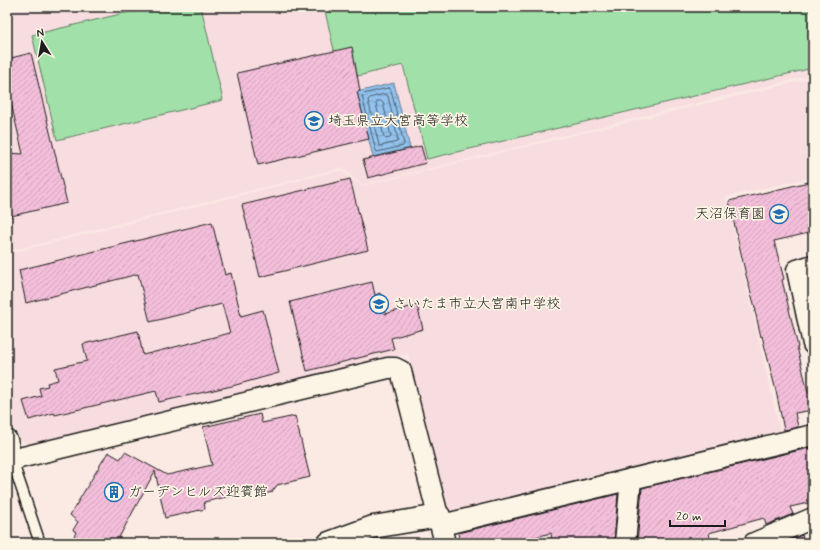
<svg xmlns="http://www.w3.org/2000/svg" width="820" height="550" font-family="Mynerve,'Klee One',sans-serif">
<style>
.built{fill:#f8dde0}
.green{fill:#a1e0a8;stroke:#5e7e62}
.water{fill:url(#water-waves);stroke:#638099}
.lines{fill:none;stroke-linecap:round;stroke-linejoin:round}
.shore{stroke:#4b5e70;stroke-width:1}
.building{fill:url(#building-hatch);stroke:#1c1c1c}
.lane-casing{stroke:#1c1c1c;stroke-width:13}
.street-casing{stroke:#1c1c1c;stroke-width:23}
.secondary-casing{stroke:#1c1c1c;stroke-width:25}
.lane{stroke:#fcf5e5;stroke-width:10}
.street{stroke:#fcf5e5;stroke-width:20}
.secondary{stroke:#fcf5e5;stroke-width:22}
.labels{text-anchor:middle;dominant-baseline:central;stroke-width:3.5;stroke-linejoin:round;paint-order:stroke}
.poi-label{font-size:14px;fill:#1c1c1c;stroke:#fcf5e5;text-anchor:start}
</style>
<defs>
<pattern id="water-waves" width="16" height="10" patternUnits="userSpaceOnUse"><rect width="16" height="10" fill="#92c2ed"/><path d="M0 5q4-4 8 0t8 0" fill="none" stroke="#7da6cb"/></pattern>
<pattern id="building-hatch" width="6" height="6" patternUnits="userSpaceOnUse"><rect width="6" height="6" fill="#f3beda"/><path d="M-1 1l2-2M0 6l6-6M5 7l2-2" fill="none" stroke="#d0a3ba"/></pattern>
</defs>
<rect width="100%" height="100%" fill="#faeae3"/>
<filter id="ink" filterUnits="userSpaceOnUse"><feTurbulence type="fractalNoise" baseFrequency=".025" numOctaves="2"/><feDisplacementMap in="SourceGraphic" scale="8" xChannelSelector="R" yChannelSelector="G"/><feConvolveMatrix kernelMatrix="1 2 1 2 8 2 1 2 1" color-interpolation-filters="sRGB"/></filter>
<g filter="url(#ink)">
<g class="built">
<path d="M7,7H813V75L362,185L341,168L7,252Z"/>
<path d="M812,78L813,177L726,197L781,435L456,515L446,509L408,354L29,445L16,437L7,401V254L340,170L362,186Z"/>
</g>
<g class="green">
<path d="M150,7H201L223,100L57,140L32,35Z"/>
<path d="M324,7H806L813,14V68L427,159L403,65L341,80Z"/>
</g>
<path class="water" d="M394,83L410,148L373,157L357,92Z"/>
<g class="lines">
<g class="shore">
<path d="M389,88L391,90L404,144L403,146L377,152L376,151L362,96L364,94Z"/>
<path d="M385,94L388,96L398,140L397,142L381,146L379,145L368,100L370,98Z"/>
<path d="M381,101L383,103L391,136L390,138L386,139L384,137L376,104L377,102Z"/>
</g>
</g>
<g class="building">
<path d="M352,47L360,91L357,92L369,139L258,165L237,73Z"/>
<path d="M31,53L67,203L7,217V153L23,154L7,86V59Z"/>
<path d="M421,146L426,163L368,178L363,160Z"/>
<path d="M350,179L368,250L260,277L242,205Z"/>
<path d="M813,181V232L774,241L784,279L782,280L798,347H797L808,392L813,391V410L795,413L798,427L784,430L776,391L762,336L761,337L755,311H756L746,275L729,201Z"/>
<path d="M212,222L225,275L231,273L241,316L263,310L279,373L232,386L159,402L156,391L55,415L54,413L29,420L23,401L41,396L39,388L48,386L47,383L58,380L55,368L87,361L83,344L138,331L143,355L230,333L222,304L150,322L138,274L26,303L19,270Z"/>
<path d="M372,282L375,295L380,293L385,314L417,305L423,329L391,338L394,349L307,371L290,302Z"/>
<path d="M260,414L262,423L295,416L310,477L277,485L272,492L265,494H258L253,491L204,502L205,509L165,518L155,471L116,543H71L76,532L73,530L78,522L70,515L108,452L120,459L125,452L167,475L212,465L203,427Z"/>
<path d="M813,447V502L790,507L793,514L766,525L764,518L709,533L711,543H637L642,488Z"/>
<path d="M618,494L614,543H552L551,533L513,543H460L458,533Z"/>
<path d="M802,535L805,543H783Z"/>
</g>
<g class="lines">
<defs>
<path id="lane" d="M12,460L40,543"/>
<g id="street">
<path d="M813,265L797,270L813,344"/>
<path d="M7,440L12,460"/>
<path d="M7,461L388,368H395L401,371L445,543"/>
<path d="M442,525L813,435"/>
<path d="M625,543L631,479"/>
<path d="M754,543L813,518"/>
</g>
<path id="secondary" d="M329,543L373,527L439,516"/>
</defs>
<use href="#lane" class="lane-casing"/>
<use href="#street" class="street-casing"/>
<use href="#secondary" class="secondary-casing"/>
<use href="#lane" class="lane"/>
<use href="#street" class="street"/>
<use href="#secondary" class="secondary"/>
</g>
</g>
<defs>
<symbol id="school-ring" viewBox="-11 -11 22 22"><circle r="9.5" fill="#fcf5e5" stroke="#1f6fb2" stroke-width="1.5"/><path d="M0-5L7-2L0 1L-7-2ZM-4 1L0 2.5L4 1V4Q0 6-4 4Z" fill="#1f6fb2"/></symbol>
<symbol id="building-ring" viewBox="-11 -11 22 22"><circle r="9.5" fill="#fcf5e5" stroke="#1f6fb2" stroke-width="1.5"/><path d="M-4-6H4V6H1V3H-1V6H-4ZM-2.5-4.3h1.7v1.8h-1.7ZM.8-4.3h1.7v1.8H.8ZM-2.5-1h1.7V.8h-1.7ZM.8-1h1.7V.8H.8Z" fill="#1f6fb2"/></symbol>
</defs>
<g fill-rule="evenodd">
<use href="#school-ring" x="303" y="110" width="22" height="22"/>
<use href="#school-ring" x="768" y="203" width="22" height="22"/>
<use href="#school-ring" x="368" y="293" width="22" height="22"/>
<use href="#building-ring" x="103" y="481" width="22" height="22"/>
</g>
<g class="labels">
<g class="poi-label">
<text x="328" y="121">埼玉県立大宮高等学校</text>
<text x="765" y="214" text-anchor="end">天沼保育園</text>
<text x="393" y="304">さいたま市立大宮南中学校</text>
<text x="128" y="492">ガーデンヒルズ迎賓館</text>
</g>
</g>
<rect width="820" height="550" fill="none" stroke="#fcf5e5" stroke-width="24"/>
<rect x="12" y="12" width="796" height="526" fill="none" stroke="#1c1c1c" stroke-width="1.5" filter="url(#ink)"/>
<g transform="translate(42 42) rotate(349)" stroke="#fcf5e5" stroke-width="3" paint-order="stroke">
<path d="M0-3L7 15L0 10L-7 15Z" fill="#1c1c1c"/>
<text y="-6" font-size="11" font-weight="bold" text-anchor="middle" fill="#1c1c1c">N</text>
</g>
<path d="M670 520v6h55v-6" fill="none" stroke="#1c1c1c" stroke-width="2"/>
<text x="676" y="520" font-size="12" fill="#1c1c1c" stroke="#fcf5e5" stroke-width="3" paint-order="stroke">20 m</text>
</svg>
